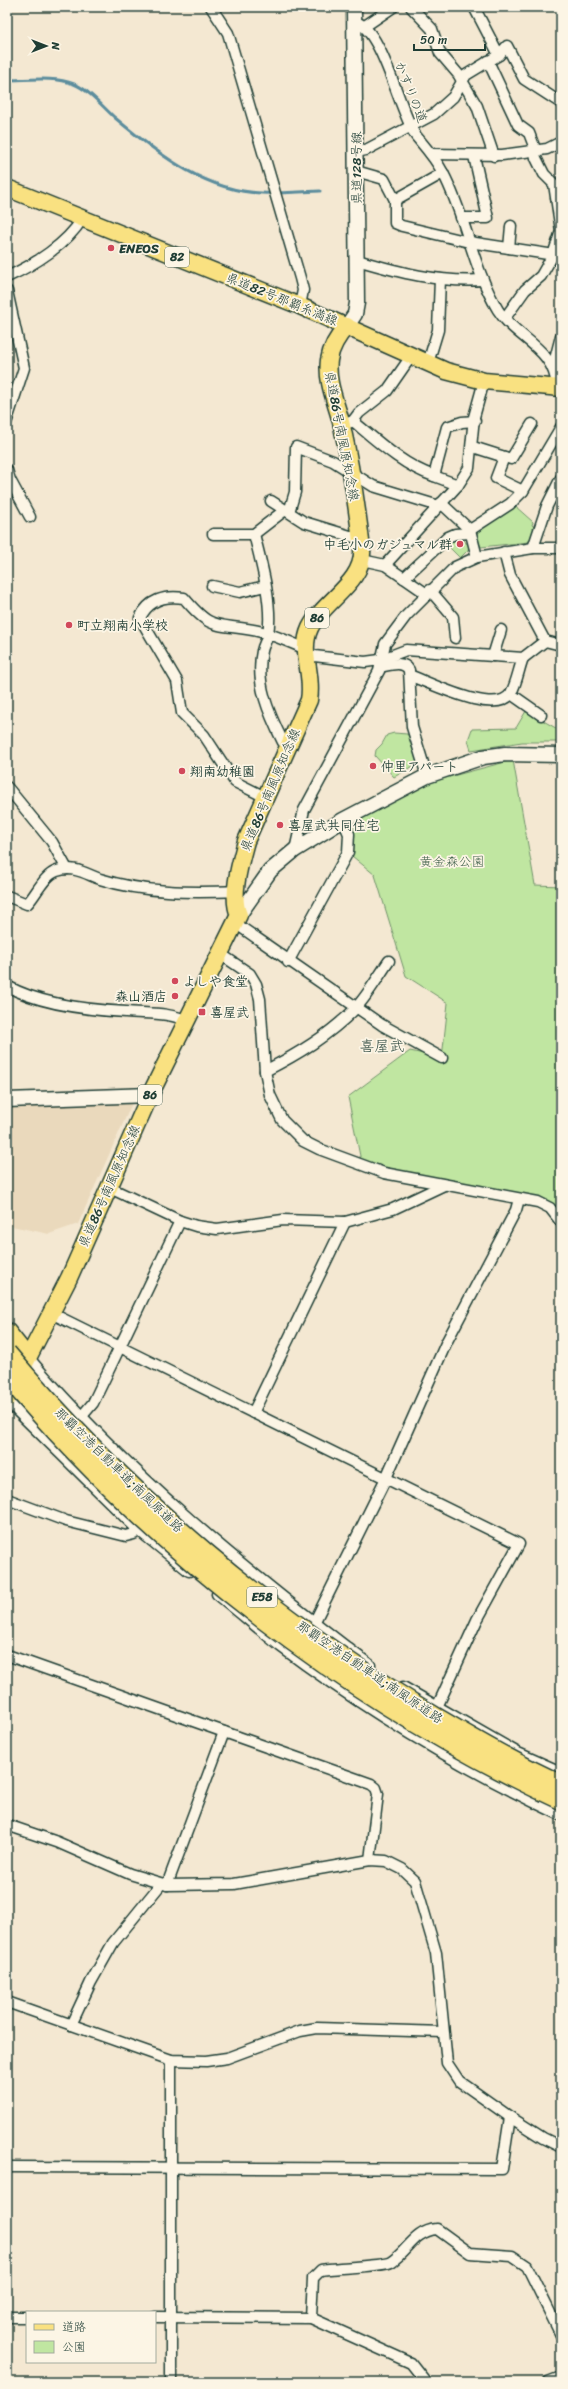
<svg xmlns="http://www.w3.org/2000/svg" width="568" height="2389" font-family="Sriracha,'Klee One',sans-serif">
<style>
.built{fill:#ead9bc}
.green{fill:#c0e6a1;stroke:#70926a}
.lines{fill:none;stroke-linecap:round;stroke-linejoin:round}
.stream{stroke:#5b8d9d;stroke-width:3}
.street-casing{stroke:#1f3d34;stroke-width:13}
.secondary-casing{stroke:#1f3d34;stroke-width:17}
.primary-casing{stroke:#1f3d34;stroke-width:19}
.street{stroke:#fcf5e5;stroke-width:10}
.secondary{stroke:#fcf5e5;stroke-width:14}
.primary{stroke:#f9e181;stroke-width:16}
.highway-bridge-casing{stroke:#1f3d34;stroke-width:21;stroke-linecap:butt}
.highway-bridge{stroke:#f9e181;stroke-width:18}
.poi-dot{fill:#d1495b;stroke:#fcf5e5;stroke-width:1.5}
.labels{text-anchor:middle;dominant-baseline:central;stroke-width:3.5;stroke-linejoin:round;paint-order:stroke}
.shield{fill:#fcf5e5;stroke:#617469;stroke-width:1}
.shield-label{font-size:12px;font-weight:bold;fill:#1f3d34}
.street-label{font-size:13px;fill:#1f3d34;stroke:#fcf5e5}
.poi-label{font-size:13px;font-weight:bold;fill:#1f3d34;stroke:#fcf5e5;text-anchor:start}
.park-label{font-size:13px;fill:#3f5f4a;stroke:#fcf5e5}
.quarter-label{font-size:15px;fill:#1f3d34;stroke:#fcf5e5}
</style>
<rect width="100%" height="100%" fill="#f4e8d2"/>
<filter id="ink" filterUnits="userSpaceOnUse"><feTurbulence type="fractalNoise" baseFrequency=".025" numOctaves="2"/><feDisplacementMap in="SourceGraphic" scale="8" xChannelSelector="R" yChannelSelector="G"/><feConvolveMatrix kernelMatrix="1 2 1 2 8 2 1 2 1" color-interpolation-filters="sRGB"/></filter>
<g filter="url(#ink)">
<path class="built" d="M133,1101L78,1224L49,1234L7,1225V1105Z"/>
<g class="green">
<path d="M515,506L533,522L532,525L536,528L529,542L481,547L477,539V530Z"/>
<path d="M462,538L469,546L468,550L460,558L445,543Z"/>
<path d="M526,711L561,731V742H522L471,750L468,740L472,729L516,728Z"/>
<path d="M394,733L407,734C414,742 415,753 417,764L394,777L375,756L376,750L382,744L387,735Z"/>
<path d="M513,760L535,885L561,886V1209L541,1199L414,1175L361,1161L348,1097L410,1051L442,1058L448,1003L406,976L375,875L352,856L354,822L430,782Z"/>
</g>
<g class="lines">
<g class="stream">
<path d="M7,80C28,80 54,76 74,84C89,90 102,106 114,117C159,155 211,196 272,193"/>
<path d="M278,193L320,191"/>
</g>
<defs>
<g id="street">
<path d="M211,7L228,33L300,278L303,290L300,306"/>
<path d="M411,7L432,29L440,53L458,74L477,106L494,156"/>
<path d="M474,7L499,55"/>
<path d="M355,22C382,27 400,114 416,136C426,148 436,159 443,173C466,216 472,267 498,310C516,339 555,348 557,387"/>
<path d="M365,26L393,7"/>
<path d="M488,61L518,125L529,133L534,146L536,158L544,174L554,184L561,231L553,255L541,276L525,290L505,318"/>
<path d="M356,152L366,150L434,114L453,97L466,75L499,55L507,46L524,79L561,103"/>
<path d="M431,154L502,155L547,149L561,142"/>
<path d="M356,171L384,179L395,200V223L402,226L469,242L561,256"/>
<path d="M395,200L443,173"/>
<path d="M461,218H488L474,156"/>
<path d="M509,248L511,226"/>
<path d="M357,260C398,272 439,283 483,280"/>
<path d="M7,277C34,265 67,244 82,219"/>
<path d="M7,291L24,368L7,420"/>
<path d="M428,363L438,330L440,279"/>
<path d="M553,367L561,336"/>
<path d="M353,421C377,441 404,466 434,476L447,427L462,422L475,421"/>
<path d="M348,423L353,421L359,413L387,391L412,355"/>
<path d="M473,447L511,459L532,424"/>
<path d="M504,457L496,478L523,491"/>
<path d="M7,470L10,480L30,517"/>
<path d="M434,476L458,485"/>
<path d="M271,501L304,522L360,539"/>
<path d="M441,503L470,530"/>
<path d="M289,512L295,492L296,447L333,461L373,486L439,506"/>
<path d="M213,534H254L285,510"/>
<path d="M254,534C261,562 273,605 268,634C267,640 263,645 262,651C255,683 269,714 283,742L288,744"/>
<path d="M533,548L547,506L561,478"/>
<path d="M504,552L510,575L545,641L561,645"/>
<path d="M477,557L470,530L510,504L523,491L561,427"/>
<path d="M362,560L385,565L427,594"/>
<path d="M385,565L458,485L469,468L474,417L484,381"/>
<path d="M404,578L448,537L455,534L470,533"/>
<path d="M212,586L240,592L265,586"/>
<path d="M430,590L453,617L455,638"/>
<path d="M306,655L365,662L380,660L406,650L523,658L545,641"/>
<path d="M493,656L501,630"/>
<path d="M380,667C390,665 403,660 409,670L412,727L427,776"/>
<path d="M411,676C431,683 497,717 511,693C517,682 519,668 523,658"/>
<path d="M511,694L541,715"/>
<path d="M7,787L52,842L67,869"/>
<path d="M265,797L235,782L204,735L182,713L177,681L140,618C148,600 165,595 184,598C212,631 214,623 253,630C271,633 289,642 306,649"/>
<path d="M295,850L304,810L379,671L385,644L406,616L455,567L477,557L533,548H561"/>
<path d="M7,896L27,904C36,895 44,875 57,871C73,865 86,874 100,879C144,893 191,893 237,891"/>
<path d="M235,923L382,1025L442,1058"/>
<path d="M219,953L250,974L256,984L260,999L265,1071L270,1095L282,1120L303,1141L319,1149L384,1173L538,1202L550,1208L561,1222"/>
<path d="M288,962L348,852L349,834L343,820"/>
<path d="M7,986C39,1004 90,1010 126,1012C146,1014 170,1012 187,1021"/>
<path d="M265,1071C298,1054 328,1036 355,1009C368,995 378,977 389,961"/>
<path d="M108,1187L180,1221L196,1226L217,1229L283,1220L345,1222L393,1209L444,1185"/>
<path d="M51,1313L519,1544L477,1620L438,1705"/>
<path d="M27,1356C127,1474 248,1572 370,1665"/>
<path d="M7,1401L136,1528L189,1571"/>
<path d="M253,1413L345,1222"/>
<path d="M82,1416L93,1403L180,1221"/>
<path d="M7,1499L66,1521L126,1536L134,1534L136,1528"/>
<path d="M217,1594C238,1611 259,1629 280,1646C367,1711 463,1769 561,1815"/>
<path d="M314,1623L386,1478L447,1341L516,1210L519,1199"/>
<path d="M7,1655L371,1784L376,1788L378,1794L370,1860"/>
<path d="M403,1687L518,1753L561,1772"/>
<path d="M7,1825L57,1842L130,1874L167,1885L234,1884L370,1860L386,1861L402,1869L415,1881L436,1953L447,2063L459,2081L510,2117L543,2138L561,2147"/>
<path d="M167,1885L224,1732"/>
<path d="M7,2002L171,2060L206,2061L227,2058L300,2031L317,2028L443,2032"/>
<path d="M71,2025L91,1982L113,1943L161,1884"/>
<path d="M7,2167L502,2169L510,2117"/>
<path d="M7,2317H27"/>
<path d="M155,2317L311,2318L411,2363L426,2382"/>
<path d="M311,2318L313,2278L321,2270C333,2268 385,2266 391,2262C408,2251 414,2231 437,2229L470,2253L512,2256L527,2266L561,2335"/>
<path d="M171,2382V2060"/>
<path d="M548,2382L561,2377"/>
</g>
<g id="secondary">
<path d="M347,326L355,314L357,303L354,7"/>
<path d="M239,915L270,871L295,850L343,820L427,776L483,757L505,754L561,755"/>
<path d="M7,1100L150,1095"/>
</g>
<g id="primary">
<path d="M7,188L300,306L446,371L484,381L561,388"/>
<path d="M7,1331L27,1356"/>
<path d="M7,1399L69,1278L150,1095L239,915C230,896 241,860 246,841L309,700C314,674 299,652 310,628C323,601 365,582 362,549C357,507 351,466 342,426C337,404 326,383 329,360C331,346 338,336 347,326"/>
</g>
</defs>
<use href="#street" class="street-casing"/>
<use href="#secondary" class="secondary-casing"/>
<use href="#primary" class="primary-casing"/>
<use href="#street" class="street"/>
<use href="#secondary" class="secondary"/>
<use href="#primary" class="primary"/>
<defs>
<g id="highway-bridge">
<path d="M7,1353C128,1497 275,1621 436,1717C477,1741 518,1765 561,1784"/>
<path d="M7,1376C153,1551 354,1705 561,1800"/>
</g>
</defs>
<use href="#highway-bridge" class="highway-bridge-casing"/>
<use href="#highway-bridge" class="highway-bridge"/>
</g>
</g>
<g class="poi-dot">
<circle cx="111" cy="248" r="4"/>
<circle cx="460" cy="544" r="4"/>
<circle cx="69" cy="625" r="4"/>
<circle cx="373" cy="766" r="4"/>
<circle cx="182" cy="771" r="4"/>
<circle cx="280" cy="825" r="4"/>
<circle cx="175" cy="981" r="4"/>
<circle cx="175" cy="996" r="4"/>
<rect x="198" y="1008" width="8" height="8" rx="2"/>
</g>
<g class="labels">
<g class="shield">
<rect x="165" y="247" width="24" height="20" rx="3"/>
<rect x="305" y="608" width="24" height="20" rx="3"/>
<rect x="138" y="1085" width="24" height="20" rx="3"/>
<rect x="247" y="1587" width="30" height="20" rx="3"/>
</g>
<g class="shield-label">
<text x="177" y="257">82</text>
<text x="317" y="618">86</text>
<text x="150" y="1095">86</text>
<text x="262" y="1597">E58</text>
</g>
<g class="street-label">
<text transform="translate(411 92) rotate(68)">かすりの道</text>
<text transform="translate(356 168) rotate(-90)">県道128号線</text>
<text transform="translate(282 299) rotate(22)">県道82号那覇糸満線</text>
<text transform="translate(342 436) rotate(79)">県道86号南風原知念線</text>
<text transform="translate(270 790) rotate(-67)">県道86号南風原知念線</text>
<text transform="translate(109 1186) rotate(-66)">県道86号南風原知念線</text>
<text transform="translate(119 1470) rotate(44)">那覇空港自動車道;南風原道路</text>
<text transform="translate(370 1672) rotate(34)">那覇空港自動車道;南風原道路</text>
</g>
<g class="poi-label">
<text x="119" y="248">ENEOS</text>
<text x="452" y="544" text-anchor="end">中毛小のガジュマル群</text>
<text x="77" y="625">町立翔南小学校</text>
<text x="381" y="766">仲里アパート</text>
<text x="190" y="771">翔南幼稚園</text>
<text x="288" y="825">喜屋武共同住宅</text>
<text x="183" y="981">よしや食堂</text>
<text x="167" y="996" text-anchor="end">森山酒店</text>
<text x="210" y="1012">喜屋武</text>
</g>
<g class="park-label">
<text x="452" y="861">黄金森公園</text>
</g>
<g class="quarter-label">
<text x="382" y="1046">喜屋武</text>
</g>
</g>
<rect width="568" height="2389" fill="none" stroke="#fcf5e5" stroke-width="24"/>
<rect x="12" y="12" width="544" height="2365" fill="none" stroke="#1f3d34" stroke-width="1.5" filter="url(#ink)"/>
<rect x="26" y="2311" width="130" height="52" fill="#fcf5e5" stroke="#a4ab9e"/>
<rect x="34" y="2324" width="20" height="6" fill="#f9e181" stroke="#a4ab9e"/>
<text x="62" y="2331" font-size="12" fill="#1f3d34">道路</text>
<rect x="34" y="2341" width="20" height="12" fill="#c0e6a1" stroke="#a4ab9e"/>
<text x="62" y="2351" font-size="12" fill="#1f3d34">公園</text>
<g transform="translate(46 46) rotate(90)" stroke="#fcf5e5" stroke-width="3" paint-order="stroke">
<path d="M0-3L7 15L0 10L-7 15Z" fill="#1f3d34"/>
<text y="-6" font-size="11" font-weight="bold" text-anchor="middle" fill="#1f3d34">N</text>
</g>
<path d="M414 44v6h71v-6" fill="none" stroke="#1f3d34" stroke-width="2"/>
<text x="420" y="44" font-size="12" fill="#1f3d34" stroke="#fcf5e5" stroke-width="3" paint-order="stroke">50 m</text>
</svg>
